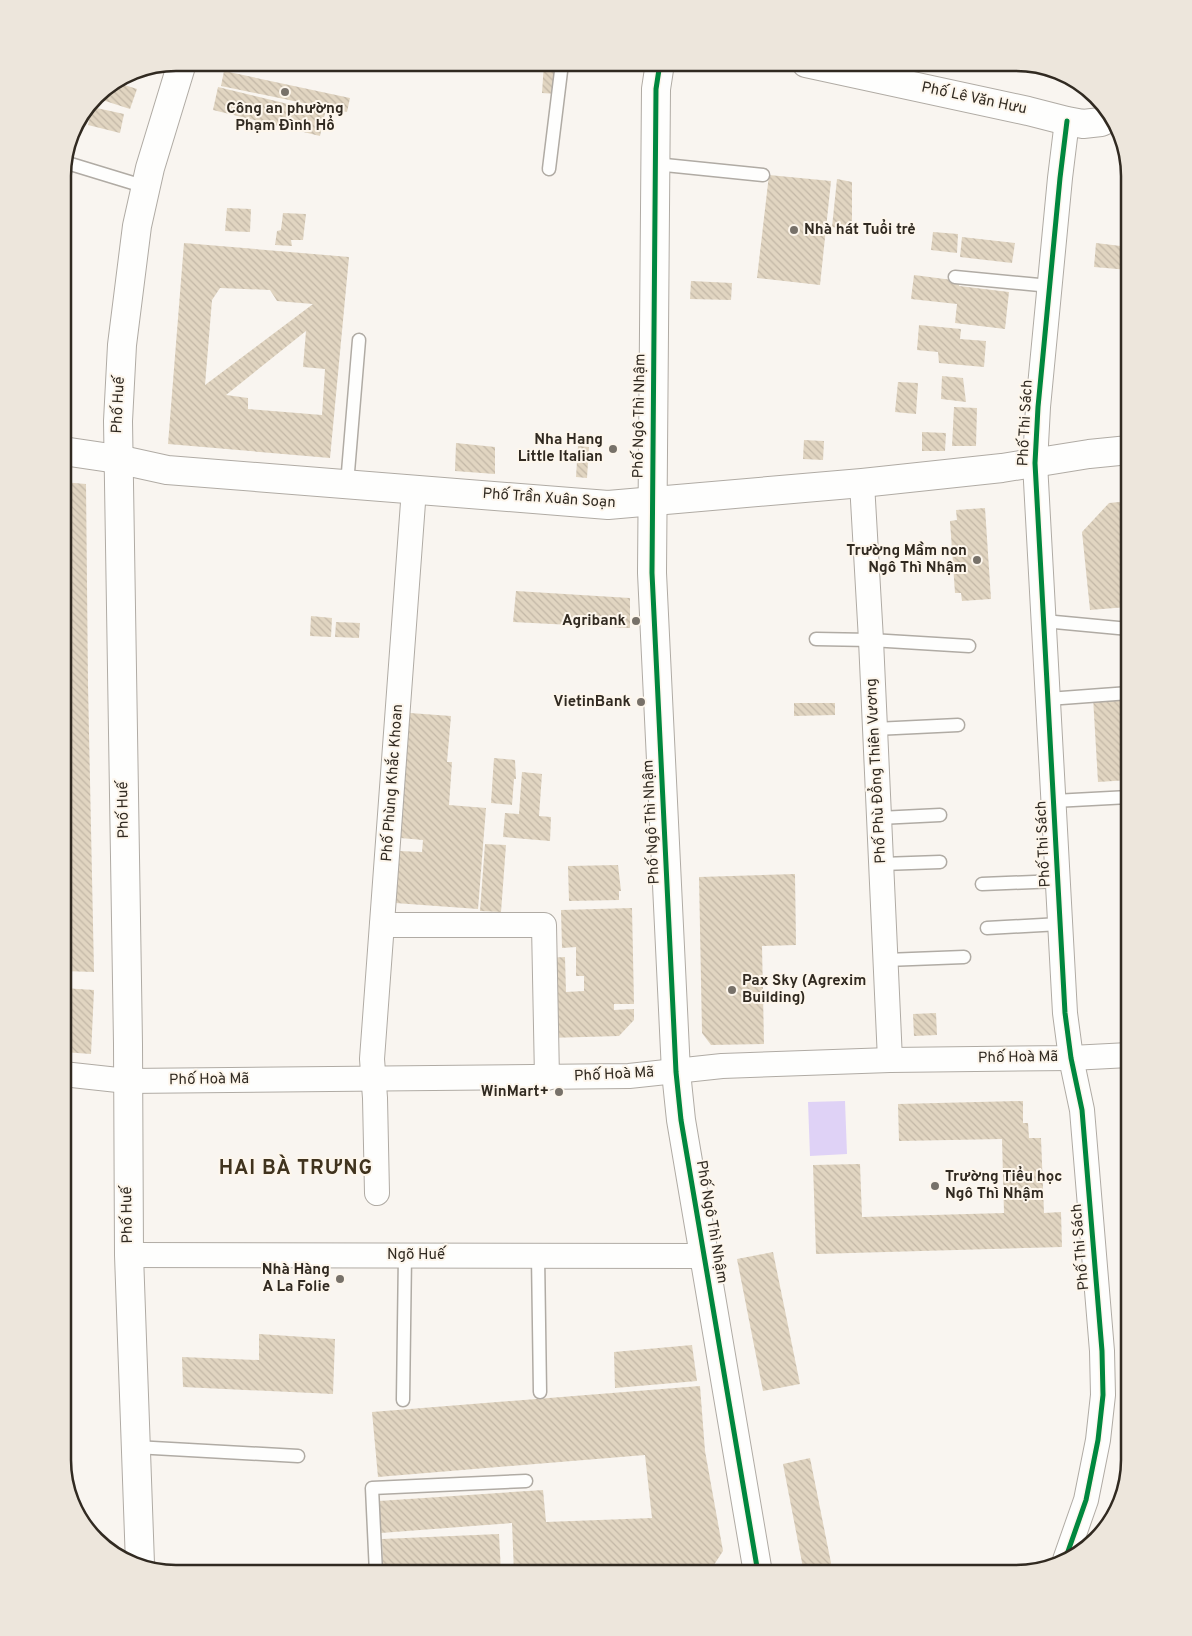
<svg xmlns="http://www.w3.org/2000/svg" width="1192" height="1636" font-family="Overpass,sans-serif">
<style>
.pitch{fill:#dfd2f6}
.building{fill:url(#building-back-hatch);fill-rule:evenodd}
.lines{fill:none;stroke-linecap:round;stroke-linejoin:round}
.service-casing{stroke:#b0aba4;stroke-width:15}
.minor-casing{stroke:#b0aba4;stroke-width:26}
.tertiary-casing{stroke:#b0aba4;stroke-width:30}
.secondary-casing{stroke:#b0aba4;stroke-width:30}
.service{stroke:#fefefd;stroke-width:12}
.minor{stroke:#fefefd;stroke-width:24}
.tertiary{stroke:#fefefd;stroke-width:28}
.secondary{stroke:#fefefd;stroke-width:28}
.cycleway-casing{stroke:#fdf6ec;stroke-width:8}
.cycleway{stroke:#00873e;stroke-width:5}
.poi-dot{fill:#777169;stroke:#fdf6ec;stroke-width:2}
.labels{text-anchor:middle;dominant-baseline:central;stroke-width:4;stroke-linejoin:round;paint-order:stroke}
.street-label{font-size:15px;fill:#312a21;stroke:#fdf6ec}
.poi-label{font-size:15px;font-weight:bold;fill:#312a21;stroke:#fdf6ec;text-anchor:end}
.district-label{font-size:20px;font-weight:bold;letter-spacing:1px;fill:#40331e;stroke:#fdf6ec}
.rim{fill:none;stroke:#312a21;stroke-width:2.5}
</style>
<defs>
<pattern id="building-back-hatch" width="6" height="6" patternUnits="userSpaceOnUse" patternTransform="scale(1.25)"><rect width="6" height="6" fill="#e1d5c1"/><path d="M-1 5l2 2M0 0l6 6M5-1l2 2" fill="none" stroke="#c2b7a6"/></pattern>
</defs>
<rect width="100%" height="100%" fill="#f9f5f0"/>
<path class="pitch" d="M845,1101L847,1154L810,1156L808,1102Z"/>
<g class="building">
<path d="M462,63H483L481,72L461,67Z"/>
<path d="M544,63H559L557,94L542,93Z"/>
<path d="M224,71L350,98L347,112L221,86Z"/>
<path d="M115,82L137,89L130,109L96,98L101,91Z"/>
<path d="M218,87L325,113L320,136L213,110Z"/>
<path d="M92,107L124,114L120,133L88,125Z"/>
<path d="M769,175L831,181L820,285L757,278Z"/>
<path d="M837,179L852,182V230L832,227Z"/>
<path d="M227,208L251,209L250,232L225,231Z"/>
<path d="M283,213L306,214L303,240H291L292,246L275,245L277,231L281,230Z"/>
<path d="M933,232L958,234L957,253L931,250Z"/>
<path d="M962,237L1015,243L1012,263L960,257Z"/>
<path d="M184,243L349,257L330,458L168,444ZM220,288L270,290L277,301L313,304L205,385L212,300ZM306,331L303,367L325,369L322,415L248,409V398L226,395Z"/>
<path d="M1096,243L1129,247V270L1094,267Z"/>
<path d="M914,275L960,281L959,286L1009,292L1005,329L955,323L957,304L911,299Z"/>
<path d="M691,281L732,283L731,300L690,299Z"/>
<path d="M919,325L961,329L960,339L986,341L984,367L939,363L938,352L917,350Z"/>
<path d="M942,376L963,378L966,402L941,399Z"/>
<path d="M898,382L918,383L916,414L895,412Z"/>
<path d="M954,407L977,408L976,446H952Z"/>
<path d="M922,432L946,433L945,451H922Z"/>
<path d="M804,440L824,441L823,460L803,459Z"/>
<path d="M456,443L495,447V474L455,471Z"/>
<path d="M578,446L589,447L587,478L576,477Z"/>
<path d="M63,482L86,484L88,685L94,972L63,971Z"/>
<path d="M1129,501V544L1121,545L1127,607L1090,610L1082,532L1109,503Z"/>
<path d="M985,508L991,599L962,601L961,593H955L950,521L957,520L956,510Z"/>
<path d="M516,591L630,598V628L513,622Z"/>
<path d="M311,616L332,618L331,637L310,636Z"/>
<path d="M336,622L360,623L359,638L335,637Z"/>
<path d="M1129,695V780L1098,782L1093,697Z"/>
<path d="M794,703H835V715L794,716Z"/>
<path d="M410,713L451,716L447,762H452L449,805L486,808L478,909L395,903L399,851L422,852L423,840L400,838Z"/>
<path d="M494,758L515,760L516,779H514L512,805L491,803Z"/>
<path d="M522,772L542,774L539,816L551,817L550,841L503,837L505,813L519,814Z"/>
<path d="M485,844L506,845L501,912L480,911Z"/>
<path d="M618,865L621,891H619V900L569,901L568,866Z"/>
<path d="M795,874L796,945L762,946L764,1044L711,1045L702,1033L699,877Z"/>
<path d="M632,908L634,1004H614V1010L634,1009V1020L619,1036L548,1038L546,958L565,957L566,992L584,991V976H576V947L562,948L561,910Z"/>
<path d="M63,988L94,990L91,1054L63,1052Z"/>
<path d="M936,1013L937,1035L914,1036L913,1014Z"/>
<path d="M1023,1101V1123H1028L1029,1138H1041L1044,1213L1061,1212L1062,1247L816,1254L813,1165L860,1164L862,1217L1004,1213L1002,1139L899,1141L898,1104Z"/>
<path d="M773,1252L800,1384L763,1391L737,1259Z"/>
<path d="M259,1334L335,1339L333,1394L183,1387L182,1357L259,1360Z"/>
<path d="M692,1345L697,1381L615,1388L614,1352Z"/>
<path d="M700,1386L705,1451L723,1551L710,1571L514,1573L512,1523L381,1533L379,1501L543,1490L546,1522L652,1518L645,1455L378,1477L372,1412Z"/>
<path d="M810,1458L833,1573H804L783,1464Z"/>
<path d="M499,1534L501,1573H383L382,1539Z"/>
</g>
<g class="lines">
<defs>
<g id="service">
<path d="M64,162L146,187"/>
<path d="M655,164L763,175"/>
<path d="M549,169L562,63"/>
<path d="M955,277L1050,286"/>
<path d="M347,484L359,340"/>
<path d="M1044,621L1129,629"/>
<path d="M816,639L871,640L969,646"/>
<path d="M1048,699L1129,693"/>
<path d="M875,729L958,725"/>
<path d="M1054,801L1129,797"/>
<path d="M879,818L940,815"/>
<path d="M882,864L940,862"/>
<path d="M982,884L1058,881"/>
<path d="M987,928L1060,924"/>
<path d="M886,960L964,957"/>
<path d="M538,1255L540,1392"/>
<path d="M403,1400L405,1255"/>
<path d="M135,1447L298,1456"/>
<path d="M376,1573L372,1488L526,1481"/>
</g>
<g id="minor">
<path d="M862,483L871,640L890,1060"/>
<path d="M382,925H544L547,1078"/>
<path d="M63,1074L127,1081L629,1076L722,1066L890,1060L1071,1058L1129,1055"/>
<path d="M377,1193L375,1098L372,1059L414,489"/>
<path d="M129,1255L704,1256"/>
<path d="M1065,1560L1086,1500L1098,1440L1103,1395L1102,1351L1082,1110L1071,1058L1065,1013L1035,463L1038,407L1060,178L1067,121"/>
</g>
<g id="tertiary">
<path d="M660,63L656,89L652,573L676,1072L681,1120L758,1573"/>
<path d="M806,63L1028,111L1067,121L1083,124L1101,122L1112,117"/>
<path d="M63,451L117,459L167,470L608,505L862,483L1002,468L1089,454L1129,450"/>
</g>
<path id="secondary" d="M140,1564L129,1255L128,1044L118,421L122,345L137,226L150,168L182,63"/>
</defs>
<use href="#service" class="service-casing"/>
<use href="#minor" class="minor-casing"/>
<use href="#tertiary" class="tertiary-casing"/>
<use href="#secondary" class="secondary-casing"/>
<use href="#service" class="service"/>
<use href="#minor" class="minor"/>
<use href="#tertiary" class="tertiary"/>
<use href="#secondary" class="secondary"/>
<defs>
<g id="cycleway">
<path d="M660,63L656,89L652,573L676,1072L681,1120L758,1573"/>
<path d="M1065,1560L1086,1500L1098,1440L1103,1395L1102,1351L1082,1110L1071,1058L1065,1013L1035,463L1038,407L1060,178L1067,121"/>
</g>
</defs>
<use href="#cycleway" class="cycleway-casing"/>
<use href="#cycleway" class="cycleway"/>
</g>
<g class="poi-dot">
<circle cx="285" cy="92" r="5"/>
<circle cx="794" cy="230" r="5"/>
<circle cx="613" cy="449" r="5"/>
<circle cx="977" cy="560" r="5"/>
<circle cx="636" cy="621" r="5"/>
<circle cx="641" cy="702" r="5"/>
<circle cx="732" cy="990" r="5"/>
<circle cx="559" cy="1092" r="5"/>
<circle cx="935" cy="1186" r="5"/>
<circle cx="340" cy="1279" r="5"/>
</g>
<g class="labels">
<g class="street-label">
<text transform="translate(974 99) rotate(12)">Phố Lê Văn Hưu</text>
<text transform="translate(119 405) rotate(-87)">Phố Huế</text>
<text transform="translate(640 416) rotate(-89)">Phố Ngô Thì Nhậm</text>
<text transform="translate(1026 423) rotate(-87)">Phố Thi Sách</text>
<text transform="translate(549 499) rotate(4)">Phố Trần Xuân Soạn</text>
<text transform="translate(877 771) rotate(-93)">Phố Phù Đổng Thiên Vương</text>
<text transform="translate(393 783) rotate(-86)">Phố Phùng Khắc Khoan</text>
<text transform="translate(124 810) rotate(-91)">Phố Huế</text>
<text transform="translate(652 822) rotate(-93)">Phố Ngô Thì Nhậm</text>
<text transform="translate(1044 844) rotate(-93)">Phố Thi Sách</text>
<text transform="translate(1018 1058) rotate(-1)">Phố Hoà Mã</text>
<text transform="translate(614 1075) rotate(-3)">Phố Hoà Mã</text>
<text transform="translate(209 1080) rotate(-1)">Phố Hoà Mã</text>
<text transform="translate(128 1215) rotate(-91)">Phố Huế</text>
<text transform="translate(711 1222) rotate(80)">Phố Ngô Thì Nhậm</text>
<text transform="translate(1081 1247) rotate(-95)">Phố Thi Sách</text>
<text x="416" y="1255">Ngõ Huế</text>
</g>
<g class="poi-label">
<text x="285" y="109" text-anchor="middle">Công an phường<tspan x="285" dy="17">Phạm Đình Hổ</tspan></text>
<text x="804" y="230" text-anchor="start">Nhà hát Tuổi trẻ</text>
<text x="603" y="440">Nha Hang<tspan x="603" dy="17">Little Italian</tspan></text>
<text x="967" y="551">Trường Mầm non<tspan x="967" dy="17">Ngô Thì Nhậm</tspan></text>
<text x="626" y="621">Agribank</text>
<text x="631" y="702">VietinBank</text>
<text x="742" y="981" text-anchor="start">Pax Sky (Agrexim<tspan x="742" dy="17">Building)</tspan></text>
<text x="549" y="1092">WinMart+</text>
<text x="945" y="1177" text-anchor="start">Trường Tiểu học<tspan x="945" dy="17">Ngô Thì Nhậm</tspan></text>
<text x="330" y="1270">Nhà Hàng<tspan x="330" dy="17">A La Folie</tspan></text>
</g>
<g class="district-label">
<text x="296" y="1169">HAI BÀ TRƯNG</text>
</g>
</g>
<path d="M0 0H1192V1636H0ZM176 71H1016A105 105 0 0 1 1121 176V1460A105 105 0 0 1 1016 1565H176A105 105 0 0 1 71 1460V176A105 105 0 0 1 176 71Z" fill="#ede6dc" fill-rule="evenodd"/>
<path class="rim" d="M176 71H1016A105 105 0 0 1 1121 176V1460A105 105 0 0 1 1016 1565H176A105 105 0 0 1 71 1460V176A105 105 0 0 1 176 71Z"/>
</svg>
